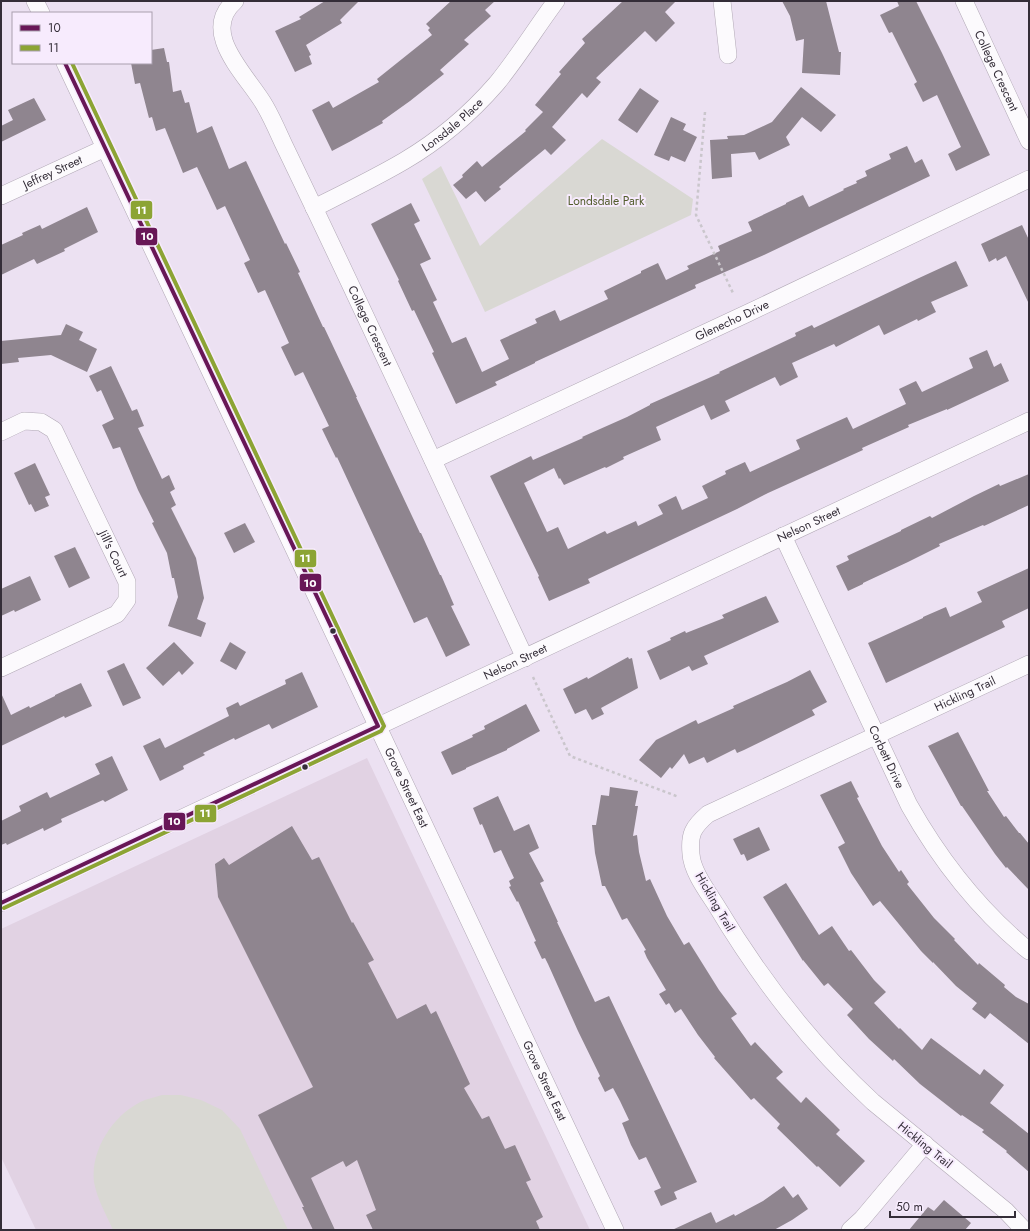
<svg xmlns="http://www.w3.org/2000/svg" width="1030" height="1231" font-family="Jost,sans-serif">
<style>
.education{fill:#e1d2e3}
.green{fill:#d9d8d3}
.building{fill:#8f858f}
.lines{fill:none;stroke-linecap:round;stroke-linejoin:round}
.minor-casing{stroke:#b1a8b5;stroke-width:18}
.path{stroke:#cac6cc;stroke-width:2.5;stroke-dasharray:3 3;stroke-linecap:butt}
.minor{stroke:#fcfafd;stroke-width:17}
.bus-1-casing{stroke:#f7ebfd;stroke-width:7}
.bus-2-casing{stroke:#f7ebfd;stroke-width:7}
.bus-1{stroke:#681757;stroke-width:4}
.bus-2{stroke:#8ca434;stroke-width:4}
.bus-dot{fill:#342d38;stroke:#f7ebfd;stroke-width:1.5}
.labels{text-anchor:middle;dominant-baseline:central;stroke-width:4;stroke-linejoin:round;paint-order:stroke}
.street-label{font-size:12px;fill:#342d38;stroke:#f7ebfd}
.park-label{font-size:12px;fill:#535d2d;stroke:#f7ebfd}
.line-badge{stroke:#f7ebfd;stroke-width:1.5}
.badge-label{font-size:11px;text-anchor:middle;font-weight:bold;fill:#fff}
</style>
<rect width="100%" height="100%" fill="#ece1f2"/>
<path class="education" d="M367,758L590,1230H36L1,1157V929Z"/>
<g class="green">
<path d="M602,139L693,199L691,215L485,312L422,179L441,166L480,246Z"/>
<path d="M162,1095H181L201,1100L222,1110L240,1129L288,1230H113C106,1214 97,1199 94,1182C90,1149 115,1112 145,1100C150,1098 157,1097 162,1095Z"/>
</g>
<g class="building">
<path d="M325,1H359L340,20L342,23L306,45L311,55L309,56L312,64L295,72L275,31L301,19L299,17Z"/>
<path d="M451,1H495L485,10L491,16L464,40L469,44L440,70L444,74L410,101L382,121L383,123L351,141L332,151L312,110L329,101L333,108L379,82L377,79L432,35L428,30L430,28L426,24Z"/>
<path d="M623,1H676L665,12L675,23L656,42L645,31L596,78L601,82L587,98L582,93L552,127L566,140L551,155L545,149L499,187L501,189L485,202L476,191L466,199L453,185L463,177L462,175L477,161L482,167L526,131L525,130L543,112L535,105L561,74L559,72L585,43L582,39Z"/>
<path d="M782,1H826L839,52H841L840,75L802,73L804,39L796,41L790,16Z"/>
<path d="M897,1H916L942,53L990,155L956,171L948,154L961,147L937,95L923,102L914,84L917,82L892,32L889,33L880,15L899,6Z"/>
<path d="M164,48L167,62H169L173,92L181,90L185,103L189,102L197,133L212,126L229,169L246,161L285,244L286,243L300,272L298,273L323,327H324L357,397H356L420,533H421L440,575H441L454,605L451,606L470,645L446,657L427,617L414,623L337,457L336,458L322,429L329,426L303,372L295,376L281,347L289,343L265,290L258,293L244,263L250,260L225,206L217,210L197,167L183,173L165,128L156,131L152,117L149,118L140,83L135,84L131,63H151V50Z"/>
<path d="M801,87L836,115L821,132L802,117L786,137L790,145L759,160L755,152L731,154L732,177L712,179L710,140L728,139L727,136L744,135L772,122Z"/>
<path d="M640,88L659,101L637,133L618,120Z"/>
<path d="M34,98L46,120L1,142V126L13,120L8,110Z"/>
<path d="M671,117L686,124L683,130L697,137L685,162L671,156L669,161L654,155Z"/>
<path d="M907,146L915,163L922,159L930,176L764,255L695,285L696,288L685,293L535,362V363L495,382L497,385L456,404L432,353L434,352L414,310L412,311L398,281L399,280L371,224L411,203L420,221L414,224L431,259L420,264L437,300L433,302L452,343L466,337L482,372L509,359L500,340L537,323L535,319L555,310L560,321L608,299L604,291L641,273V271L658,263L666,280L689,269L687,266L720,251L718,246L752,231L748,222L786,204V203L803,195L809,207L844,190L843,189L857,183L856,181L867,176L865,171L891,159L889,154Z"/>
<path d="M87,207L98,232L64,249L65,251L37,264L34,259L1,275V245L23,235L22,233L40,225L42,229Z"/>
<path d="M1022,225L1029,240V304L1006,256L997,261L996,258L989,262L981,244Z"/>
<path d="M956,261L968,286L931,302L936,312L918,321L917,319L884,335L879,325L836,347L834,344L792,363L798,377L780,386L775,377L725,401L730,411L711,420L704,405L656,427L661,440L623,457L624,459L606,468L605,467L564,485L560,478L559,479L554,468L524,483L547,532L558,527L568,549L605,531L607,534L636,521L638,526L663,514L658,505L676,496L682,510L708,498L702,486L726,474L725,471L745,462L750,472L800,449L796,440L847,417L853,429L906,404L899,389L916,381L922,392L973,368L969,358L987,350L994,367L1001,363L1009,381L947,410V409L908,425L909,427L862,448L863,450L768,493L737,509L588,579L590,583L549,601L538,577L539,576L490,476L531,456L533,460L583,438L582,437L627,417L650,405V404L720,373L719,372L796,336L795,333L812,325L814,328L919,278Z"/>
<path d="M66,324L83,332L79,340L97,349L87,372L51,355L18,358L19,362L1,364V341L61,335Z"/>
<path d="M111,366L132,411L137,409L144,426L138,428L162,479L169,475L175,489L170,492L176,505L171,508L196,558L204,598L197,619L206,623L201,637L168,626L178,597L174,578H172L167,553L152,523L154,522L138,490L120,447L113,449L102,425L114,419L101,390L97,392L89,376Z"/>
<path d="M35,463L50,495L45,497L49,506L35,512L31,504L29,505L14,473Z"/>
<path d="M1029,474V505L984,526L983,525L939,544L940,546L908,562L863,583V584L848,591L836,566L849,560L847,556L901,531V530L930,516L932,518L974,496L999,484L1000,486Z"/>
<path d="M245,523L255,542L234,553L224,533Z"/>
<path d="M75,547L90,578L69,588L54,556Z"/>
<path d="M1029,568V608L1002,621L1005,627L886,683L868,643L923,618V617L946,607L950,617L982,602L977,592Z"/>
<path d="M30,576L41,600L15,612L14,610L1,616V589Z"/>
<path d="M766,596L779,622L704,656L708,664L692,671L689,666L660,680L647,651L671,640L670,638L685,631L686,633L724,618L722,615Z"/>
<path d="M174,642L194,663L182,675L179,671L163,686L146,668Z"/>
<path d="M230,642L246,652L236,670L220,661Z"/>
<path d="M628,657L629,659L632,658L638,688L601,708L604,714L592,720L586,709L575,714L563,689L587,677L588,679Z"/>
<path d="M124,663L141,698L123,706L107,671Z"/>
<path d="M810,670L827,702L812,710L815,715L744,750L737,753L735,749L707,763L704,757L689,764L684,754L672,769L670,767L661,778L639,760L656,740L696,720L698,724L734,708L733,706L787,682Z"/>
<path d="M302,672L318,707L272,729L269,724L235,740L234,738L203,753L205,755L183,766L184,769L160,781L143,746L160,738L165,748L229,716L226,708L238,702L240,706L286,684L285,680Z"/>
<path d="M81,683L92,706L65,718L64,716L1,746V693L11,715L29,706L30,708L55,696V695Z"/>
<path d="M526,704L540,731L507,749V750L466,768V769L452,775L441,752L473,737L472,735L485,729L484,726Z"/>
<path d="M958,732L989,791H987L1004,817L1006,816L1019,833H1020L1029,844V890L1007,867L1006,868L995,854L962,806H961L928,746Z"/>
<path d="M112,756L128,790L105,802L103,800L61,819L62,822L44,831L43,828L7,845L6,843L1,845V821L21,811L19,806L47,792L50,798L100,774L95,764Z"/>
<path d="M851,781L859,797L857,798L882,846L899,872L901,870L909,882L907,884L934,918L955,939L954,940L978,965L979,963L1005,985L1004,987L1016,997L1029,1004V1044L990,1013L985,1019L972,1009L977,1003L956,986L933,962V963L921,951L880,901L873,906L851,873L838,847L845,843L820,795Z"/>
<path d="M610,787L638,791L635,806H638L633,836L637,835L639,852L646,881L650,879L667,916L684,945L689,942L719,990L737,1014L731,1018L751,1046L755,1042L783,1072L776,1078L801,1103L806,1097L833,1123L840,1130L836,1134L865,1161L840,1187L818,1166L817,1167L777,1128L780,1124L754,1098L751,1100L714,1058L715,1057L698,1035L681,1009L675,1013L669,1003L666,1005L659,994L666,990L647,958L644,951L646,950L627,918L622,920L605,886H602L595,853L592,825H596L601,795L609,796Z"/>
<path d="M498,796L514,831L529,824L539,848L529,853L544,881L540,883L558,922H557L595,1002L609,996L697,1182L674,1192L677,1199L661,1206L654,1191L661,1188L646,1157L639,1160L631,1145L622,1123L629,1120L620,1101L613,1088L605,1092L598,1078L600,1076L578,1031L548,964L545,958L542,959L534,942L536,941L518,901L517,902L509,887L511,886L509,881L514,878L501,850L494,853L482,824L480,825L473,808Z"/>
<path d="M292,826L312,860L319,857L352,923L353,922L374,960L368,963L397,1019L426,1004L431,1014L436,1011L470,1084L464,1088L482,1119L489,1116L505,1149L515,1145L531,1180L526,1182L543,1217L536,1221L540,1230H373L366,1215L376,1210L357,1160L346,1167L343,1161L311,1178L335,1230H313L302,1207H304L258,1115L313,1087L218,897L215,864L224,858L229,865Z"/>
<path d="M759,827L770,850L747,861L744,854L741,855L733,839Z"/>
<path d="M786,883L819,935L832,926L849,951L851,950L874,980L886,992L874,1003L899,1029L900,1028L922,1050L931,1038L980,1075L984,1069L1004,1085L990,1103L1029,1134V1172L1006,1152L1007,1151L982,1132L984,1130L962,1115L961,1116L920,1084L894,1059L893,1061L869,1039L847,1015L853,1009L828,983L824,986L803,960V961L763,897Z"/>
<path d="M784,1186L793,1198L798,1194L808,1209L792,1220L774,1230H672L711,1212L716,1223L734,1214L735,1216L763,1201Z"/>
<path d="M944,1200L971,1223L965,1230H909L928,1207L934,1211Z"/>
</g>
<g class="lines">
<defs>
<g id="minor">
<path d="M35,1L41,13"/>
<path id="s1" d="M235,1C198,33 249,77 265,106C272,118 278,132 284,145C366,315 445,487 525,658"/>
<path d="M722,1L728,55"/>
<path id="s2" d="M964,1L1029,141"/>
<path id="s3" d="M65,63L615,1230"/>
<path id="s4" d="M1,196L105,148"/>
<path id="s5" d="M314,208C344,193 375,178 404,161C438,141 471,113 497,83C518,57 536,28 556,1"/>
<path id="s6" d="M1,432L24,421L41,422L54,430L127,582V600L117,614L1,668"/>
<path id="s7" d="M433,460L748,313L1029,179"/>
<path id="s8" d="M783,536L909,805C940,860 980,911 1029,951"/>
<path id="s9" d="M1,903L1029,421"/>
<path d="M850,1230L862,1219L925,1144"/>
<path id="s10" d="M1024,1230L1006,1211L873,1102C810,1044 760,979 716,905C707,891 692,871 691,854C689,834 693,827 708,814L1029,664"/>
</g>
</defs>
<use href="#minor" class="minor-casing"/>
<g class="path">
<path d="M705,112L696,215L733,293"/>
<path d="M533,677L570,756L679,797"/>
</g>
<use href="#minor" class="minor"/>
<defs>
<path id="bus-1" d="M1,903L378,726L65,63"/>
<path id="bus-2" d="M4,908L381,731L384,726L72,63"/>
</defs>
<use href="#bus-1" class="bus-1-casing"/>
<use href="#bus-2" class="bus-2-casing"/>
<use href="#bus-1" class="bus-1"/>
<use href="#bus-2" class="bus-2"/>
</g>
<g class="bus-dot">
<circle cx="333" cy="631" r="3.5"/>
<circle cx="305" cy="767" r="3.5"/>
</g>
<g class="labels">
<g class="street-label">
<text stroke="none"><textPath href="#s2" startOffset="77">College Crescent</textPath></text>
<text stroke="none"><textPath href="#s5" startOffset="162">Lonsdale Place</textPath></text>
<text stroke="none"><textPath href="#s4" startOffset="57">Jeffrey Street</textPath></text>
<text stroke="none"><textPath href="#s7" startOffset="330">Glenecho Drive</textPath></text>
<text stroke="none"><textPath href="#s1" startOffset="365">College Crescent</textPath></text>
<text stroke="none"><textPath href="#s9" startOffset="892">Nelson Street</textPath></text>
<text stroke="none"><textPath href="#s6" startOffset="195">Jill's Court</textPath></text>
<text stroke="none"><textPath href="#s9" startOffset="568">Nelson Street</textPath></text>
<text stroke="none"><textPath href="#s10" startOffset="838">Hickling Trail</textPath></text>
<text stroke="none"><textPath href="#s8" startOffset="244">Corbett Drive</textPath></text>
<text stroke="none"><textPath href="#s3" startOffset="801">Grove Street East</textPath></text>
<text transform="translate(715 902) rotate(60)">Hickling Trail</text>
<text stroke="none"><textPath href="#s3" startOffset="1125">Grove Street East</textPath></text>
<text transform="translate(925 1145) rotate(39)">Hickling Trail</text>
</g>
<g class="park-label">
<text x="606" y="201">Londsdale Park</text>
</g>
</g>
<g class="line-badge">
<rect x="130" y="200" width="23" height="20" rx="4" fill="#8ca434"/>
<rect x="135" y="227" width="23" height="19" rx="4" fill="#681757"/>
<rect x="294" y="549" width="23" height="19" rx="4" fill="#8ca434"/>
<rect x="299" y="573" width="23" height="19" rx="4" fill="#681757"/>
<rect x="194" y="804" width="23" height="19" rx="4" fill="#8ca434"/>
<rect x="163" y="812" width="23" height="19" rx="4" fill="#681757"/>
</g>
<g class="badge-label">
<text x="141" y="214">11</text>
<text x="147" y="240">10</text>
<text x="305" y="562">11</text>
<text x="310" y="587">10</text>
<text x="205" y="817">11</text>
<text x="174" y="825">10</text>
</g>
<rect width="1030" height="1231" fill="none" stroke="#342d38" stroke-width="4"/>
<rect x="12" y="12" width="140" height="52" fill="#f7ebfd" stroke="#a99fae"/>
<rect x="20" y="25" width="20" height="6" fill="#681757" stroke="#a99fae"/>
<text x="48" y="32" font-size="12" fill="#342d38">10</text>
<rect x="20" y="45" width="20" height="6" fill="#8ca434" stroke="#a99fae"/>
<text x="48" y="52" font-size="12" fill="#342d38">11</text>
<path d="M890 1211v6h125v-6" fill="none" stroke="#342d38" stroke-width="2"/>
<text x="896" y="1211" font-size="12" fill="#342d38" stroke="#f7ebfd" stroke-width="3" paint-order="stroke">50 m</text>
</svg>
